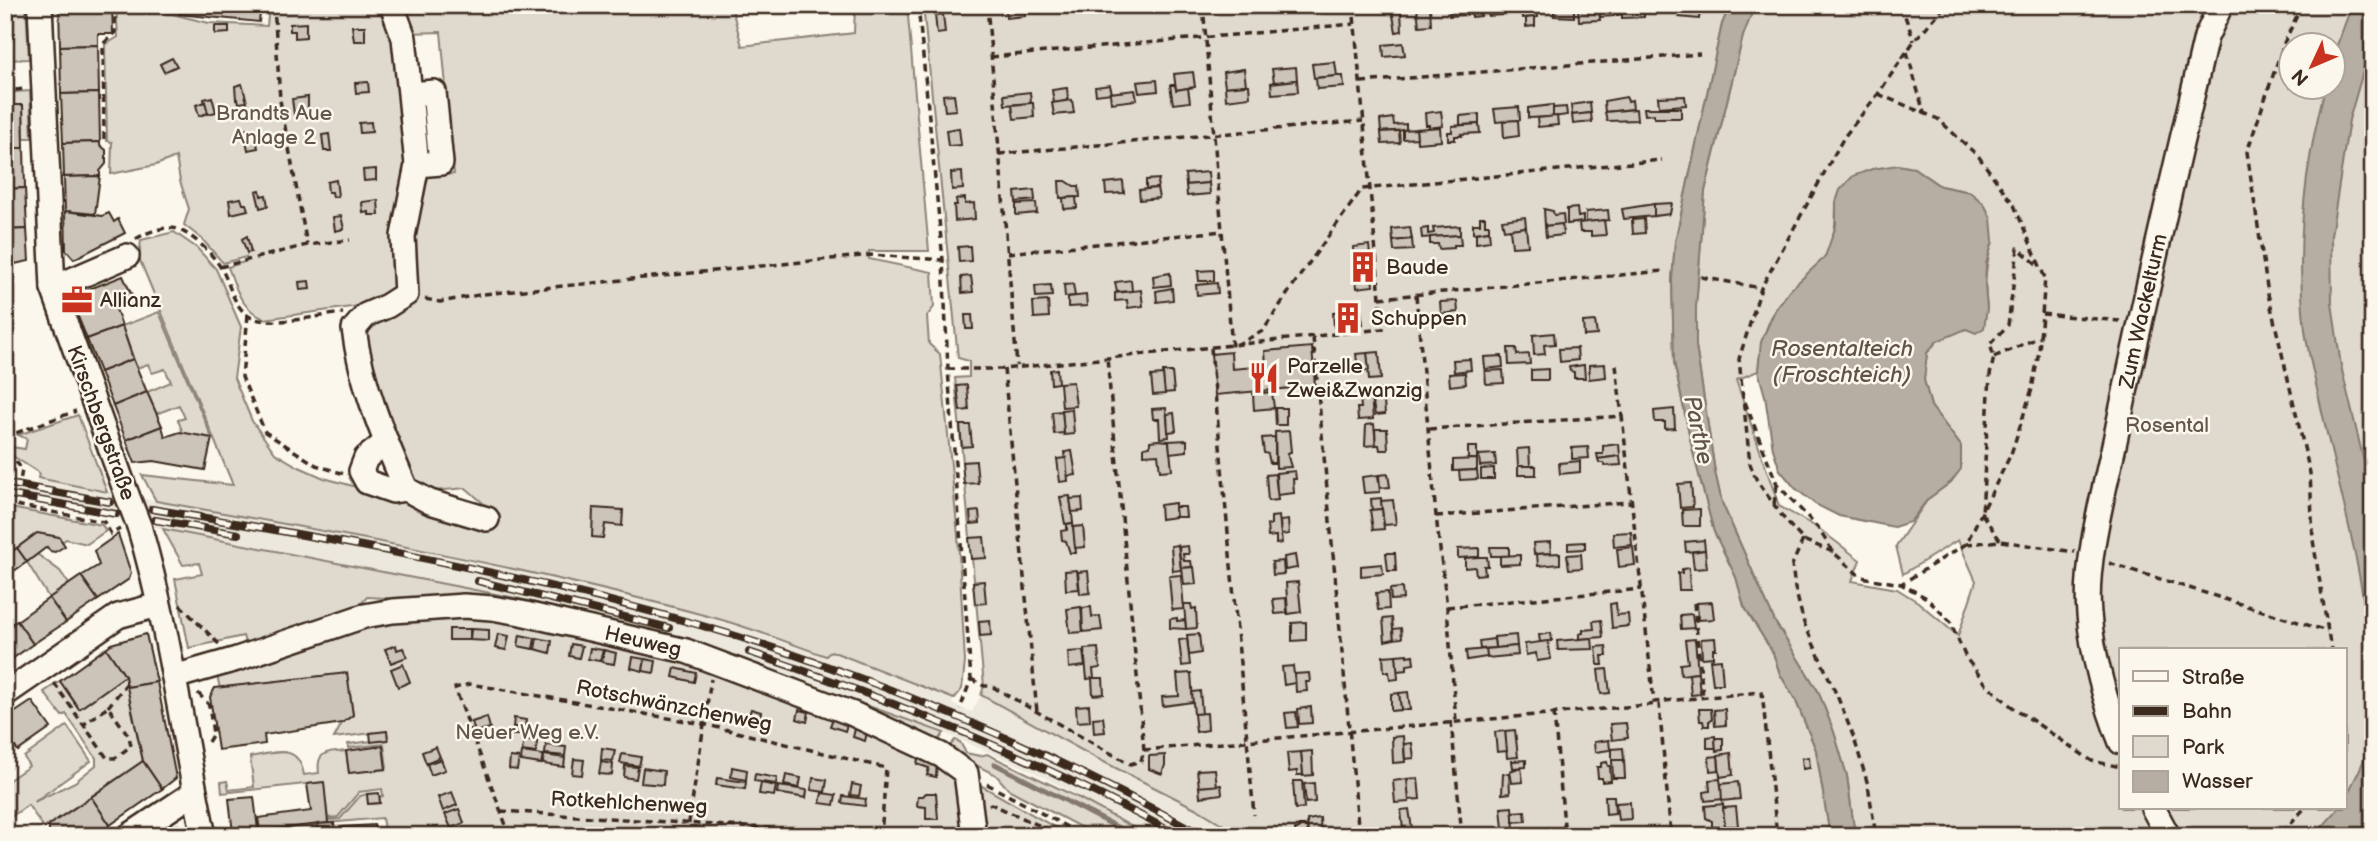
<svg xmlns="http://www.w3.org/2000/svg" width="2378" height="841" font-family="'Balsamiq Sans',sans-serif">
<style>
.built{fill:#ede8dd}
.green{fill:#dfd9ce;stroke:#8d8276;stroke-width:2;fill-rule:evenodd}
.water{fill:#b6aea2;stroke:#85796d;stroke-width:2}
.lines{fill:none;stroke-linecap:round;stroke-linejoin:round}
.stream{stroke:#85796d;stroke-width:5}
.building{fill:#ccc4b9;stroke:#3b2a1e;stroke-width:2}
.minor-casing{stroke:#3b2a1e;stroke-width:28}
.path{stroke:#3b2a1e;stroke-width:3.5;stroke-dasharray:7 5;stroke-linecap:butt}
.minor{stroke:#fbf7ec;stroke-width:23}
.rail-casing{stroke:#3b2a1e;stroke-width:8}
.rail{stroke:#fbf7ec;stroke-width:5;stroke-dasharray:16;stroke-linecap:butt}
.minor-bridge-casing{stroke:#3b2a1e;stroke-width:28;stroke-linecap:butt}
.minor-bridge{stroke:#fbf7ec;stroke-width:23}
.labels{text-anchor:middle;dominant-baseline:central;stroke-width:5;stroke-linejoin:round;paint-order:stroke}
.park-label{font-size:21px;fill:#64564a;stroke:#fbf7ec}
.poi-label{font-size:21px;fill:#3b2a1e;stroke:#fbf7ec;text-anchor:start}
.street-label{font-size:21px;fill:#3b2a1e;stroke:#fbf7ec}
.water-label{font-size:23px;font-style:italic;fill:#605246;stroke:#fbf7ec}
</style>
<rect width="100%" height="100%" fill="#fbf7ec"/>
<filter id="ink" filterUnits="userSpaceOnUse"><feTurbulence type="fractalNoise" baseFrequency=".0143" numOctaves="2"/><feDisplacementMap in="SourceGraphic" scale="14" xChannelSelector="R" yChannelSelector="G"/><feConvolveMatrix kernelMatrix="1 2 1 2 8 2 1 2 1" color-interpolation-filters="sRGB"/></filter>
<g filter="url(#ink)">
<path class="built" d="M38,478L156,501L383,540L530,573L713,617L826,656L831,651L954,699L952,704L972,712L981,695L1096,758L1197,809L1242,836H1153L1030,770L944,733L679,638L180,536L163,529L105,516L5,498V479L37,484Z"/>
<g class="green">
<path d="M11,5H26L29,59L5,60V10Z"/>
<path d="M116,5H135L209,23L267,26L269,5H371L384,10L398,38L413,177L454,174L441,32L408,33L400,11L446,5H731L742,46L854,33L855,5H907L929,251H869V259L932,272L934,307L927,316L929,344L940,354L958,536L965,662L962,689L954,699L831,651L826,656C788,643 750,627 711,617C528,567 343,534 156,501L142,475L233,485L139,258L141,240L174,232L197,248L216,269L241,327L234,378L252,421L275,453L297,466L324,478L393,497L486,530L492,511L466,488L434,491L409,478L365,353L370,326L406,308L413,281H398L391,293L366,305L264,319C240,307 237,291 228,267L247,261L246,257L223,263L202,239L184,225L189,209L180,181L176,157L156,165L111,174L112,142L107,141L105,45L118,37Z"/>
<path d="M923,5H1730L1722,24L1675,242L1672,280L1674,362L1693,452L1714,532L1736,577L1744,606L1773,653L1780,674L1796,701L1816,750L1830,836H1242L1197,809L1096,758L981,695L984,686L955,378L969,377V361L958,358Z"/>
<path d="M1755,5H2373V835L1855,836L1847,776L1834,732L1818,691L1775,622L1722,503L1715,472L1696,346V307L1705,191L1743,36ZM2290,46H2332V88H2290ZM1914,168L1940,186L1970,192L1993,241C1985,267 1984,283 1987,309L1966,328L1937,341L1927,353L1924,380L1931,406L1961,446L1951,482L1928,499L1896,546L1903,574L1958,540L1976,581L1958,636L1918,602L1897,589L1852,581L1860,560L1818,528L1779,506L1736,380L1758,371C1760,349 1764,329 1775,310C1788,289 1808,277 1823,259C1835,244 1836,220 1836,202ZM2121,650H2345V808H2121Z"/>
<path d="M30,91L32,138H24L23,105H5V97H9L14,92Z"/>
<path d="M159,312L212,438L183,433L178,420L185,418L179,405L156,414L147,392L171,382L165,369L152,373L148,364L137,368L122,326Z"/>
<path d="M78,415L107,492L38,478L39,473L5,451V446L25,449L27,439L18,435Z"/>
<path d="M5,507L102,525L106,531L87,544L66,539L62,542L37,533L5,556Z"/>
<path d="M163,529L516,598L679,638L944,733L937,743L667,639L405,599L367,597L351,615L247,649L243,636L189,648L175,579L202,574L199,563L183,565Z"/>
<path d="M37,554L60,571L69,584L49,598L27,562Z"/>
<path d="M465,617L493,620L681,659L850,719L938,761L1070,836H385L382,818L328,823V820L340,819L360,796L367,794L368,804L380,803L379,797L383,796L382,789L359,792L338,817L328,818L323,782L222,793L221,782L227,781L229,790L254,787L250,757C275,753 298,742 304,775L319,773C317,758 321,752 336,751L337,752L346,751L349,773L387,768L384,744L349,748L348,744L388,739L387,731L334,738L342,723L353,715L347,673L220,688L217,676L368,621H430Z"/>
<path d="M125,676L143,761L44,828L28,805L5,821V783L29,766L24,757L67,726L91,761L34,802L75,782L96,765V758L66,714L62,716L44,692L60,681L79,708Z"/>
<path d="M955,740L960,742L966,753L980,756L987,754L1079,798L1149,836H1097L1008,789L996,775L952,753L950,751L951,745Z"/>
<path d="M316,824L317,836H277L276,830Z"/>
</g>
<g class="water">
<path d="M1730,5H1755L1743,36L1705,191L1696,307V346L1715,472L1722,503L1775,622L1818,691L1834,732L1847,776L1855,836H1830L1816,750L1796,701L1780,674L1773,653L1744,606L1736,577L1714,532L1693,452L1674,362L1672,280L1675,242L1722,24Z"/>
<path d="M2352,5H2373V37L2349,120L2331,236L2332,303L2341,366L2373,499V836H2314L2339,808H2345C2345,792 2359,775 2364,759C2375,727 2374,687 2370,653C2363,567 2337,482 2319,398C2314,375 2308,353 2305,330C2295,247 2304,168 2325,88H2332L2333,56Z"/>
<path d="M1898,165L1914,168L1940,186L1970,192L1984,204L1991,218L1993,241L1986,264L1985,286L1987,309L1984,328L1976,333L1966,329L1937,341L1927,353L1924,380L1931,406L1961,446V469L1951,482L1928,499L1910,522L1894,527L1839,516L1815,504L1795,488L1780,470L1773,449L1765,396L1758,371L1761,342L1775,310L1791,289L1825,257L1836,225V202L1840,190L1853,176L1872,169Z"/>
</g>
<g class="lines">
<path class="stream" d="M995,764L1134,836"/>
</g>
<g class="building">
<path d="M59,5H112L113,34H98V45L60,46Z"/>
<path d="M180,5H261L259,22L179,14Z"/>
<path d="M1058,5V11L1037,13L1036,6Z"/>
<path d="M1083,5H1103L1104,11L1084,13Z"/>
<path d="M1451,5H1467V15L1449,16Z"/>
<path d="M1488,5H1501L1502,15L1488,16Z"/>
<path d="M1537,5L1538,17L1522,18L1521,6Z"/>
<path d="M1599,5L1600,20L1579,21L1578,7Z"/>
<path d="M1019,6H1024L1025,16L1006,18V7Z"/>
<path d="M1480,6L1481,16L1472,17L1471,7Z"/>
<path d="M1554,6H1574V17L1554,16Z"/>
<path d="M1430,7L1431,25L1419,26L1417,8Z"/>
<path d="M1599,7H1613L1614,16L1600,17Z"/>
<path d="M1644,7V17L1622,18V14L1617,15V8Z"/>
<path d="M1680,8L1700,10L1699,19L1679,17Z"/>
<path d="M1392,10H1401L1402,31L1396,32Z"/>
<path d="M943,14L945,33L937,34L935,15Z"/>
<path d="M1535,17V26L1526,27V18Z"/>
<path d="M306,23V37L295,38V31H290V24Z"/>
<path d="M215,26H229V33L215,34Z"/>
<path d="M352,26H365V41H354Z"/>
<path d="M1403,43L1405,55L1384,57L1383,45Z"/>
<path d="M98,45L99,93L61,94L60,46Z"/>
<path d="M172,58L177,66L164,72L160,64Z"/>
<path d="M1335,62L1337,76L1314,78L1312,64Z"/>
<path d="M1296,67L1297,80L1274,82L1272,69Z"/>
<path d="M1244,69L1246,85L1225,87L1223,72Z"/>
<path d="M1193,72L1195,87L1176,90L1174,74Z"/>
<path d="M1337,76H1343L1344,87L1317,89L1316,78Z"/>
<path d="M1157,80L1158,91L1139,93L1137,82Z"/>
<path d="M1297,80L1298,92L1272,94L1271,83Z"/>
<path d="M368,82L369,92L356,93L355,83Z"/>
<path d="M242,84L247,102L239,103L238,99H236L235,86Z"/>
<path d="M1110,85L1112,93L1096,95L1095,87Z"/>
<path d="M1170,85H1175L1176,90L1188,88L1190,102L1173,104Z"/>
<path d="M1246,85H1249L1250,97L1226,100L1225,87Z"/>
<path d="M1067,88L1068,98L1066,101L1054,103L1052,90Z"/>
<path d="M1135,90L1137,100L1111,103L1110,93Z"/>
<path d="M1030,92L1031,103L1005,105L1004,95Z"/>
<path d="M99,93L100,142L63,143L61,94Z"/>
<path d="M954,94L956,110L945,111L943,95Z"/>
<path d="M1685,96L1686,105L1659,107L1658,97Z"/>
<path d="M212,97L216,112L208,114L204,99Z"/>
<path d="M308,97V112L294,114L292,99Z"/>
<path d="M1626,97L1628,101L1632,100L1633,109L1605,112L1604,101Z"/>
<path d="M1072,100L1074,113L1054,115L1052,103Z"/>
<path d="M205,102L208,113L199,116L196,105Z"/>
<path d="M1590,102L1591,113L1572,115L1571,105Z"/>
<path d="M1031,103H1033L1034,117L1014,119L1012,105Z"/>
<path d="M5,105H23L24,148H5Z"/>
<path d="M1553,105V117L1528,118V108Z"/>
<path d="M1519,107L1520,120L1496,122L1494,109Z"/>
<path d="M1566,107L1567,115L1553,117V108Z"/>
<path d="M1644,108H1681V118H1654V114L1645,115Z"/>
<path d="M1636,109L1637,120L1607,121L1605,112Z"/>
<path d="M1441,111L1443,126L1429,128V125H1426L1425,113Z"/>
<path d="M1591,113L1592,122L1573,124L1572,115Z"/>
<path d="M1479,114V124L1460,125V116Z"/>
<path d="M1557,116L1558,125L1538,127L1537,118Z"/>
<path d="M1393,118L1394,125L1406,124V130L1381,132L1380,120Z"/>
<path d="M1518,120L1519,136L1504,138L1503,121Z"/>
<path d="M371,122L372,132L360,133L359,123Z"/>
<path d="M1479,124L1480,133L1461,134L1462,136H1455V140H1448V132H1452V126Z"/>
<path d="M1440,127L1441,141L1417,143L1416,129Z"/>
<path d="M959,128L961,145L948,146L946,130Z"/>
<path d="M248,129L249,134L255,133L258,148L248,150L244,130Z"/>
<path d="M1416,129L1417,138L1403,139V130Z"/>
<path d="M1399,131L1400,143L1382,144L1381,132Z"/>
<path d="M329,134L331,151H324L322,135Z"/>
<path d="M100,142V145L106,150V164L100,171V176L64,177L63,143Z"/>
<path d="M5,148H24L25,188L5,189Z"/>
<path d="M376,169V180L364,181L363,170Z"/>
<path d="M962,172L963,189L952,190L951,173Z"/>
<path d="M1208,172L1209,183L1186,185L1185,174Z"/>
<path d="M100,176L95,214L65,211L64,177Z"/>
<path d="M1159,179L1157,188L1146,189V180Z"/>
<path d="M336,180L338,196L333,197L332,192H328L327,182Z"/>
<path d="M1059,181H1066L1074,186H1079L1080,197L1060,198Z"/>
<path d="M1123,181L1124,193L1106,194L1105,183Z"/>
<path d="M1209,183L1210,194L1187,196L1186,185Z"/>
<path d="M25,188L27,229L5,230V189Z"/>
<path d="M1157,188L1159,198L1140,200L1139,190Z"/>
<path d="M260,190L261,196L266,195L268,206L260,208L256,191Z"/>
<path d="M1034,190L1035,200L1016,202L1015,192Z"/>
<path d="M1076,197L1077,208L1064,209L1063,198Z"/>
<path d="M241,198L243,204H246L248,210L231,214L229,200Z"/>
<path d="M965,198V204L974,203L975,219L955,221L954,205H957L956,199Z"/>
<path d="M378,200L379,215H369V212L363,213L362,202Z"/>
<path d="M1036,203L1037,213L1016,215V204Z"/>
<path d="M1672,203L1670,214L1654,216V204Z"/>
<path d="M1654,204V216L1624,219L1622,209Z"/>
<path d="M1577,208L1578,217L1583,216V222L1567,224V209Z"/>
<path d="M1544,209L1553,211L1554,215L1563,214L1564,224L1545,226Z"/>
<path d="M1608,210L1609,220L1586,222V212Z"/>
<path d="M65,211L102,216L109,213L114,222L118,219L125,233L74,259L66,250Z"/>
<path d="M341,216L344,229L335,231L333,217Z"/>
<path d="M1480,217H1485V225H1489V231L1473,233V224H1480Z"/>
<path d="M1525,217L1526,227L1504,230L1502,220Z"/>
<path d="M1644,219L1645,233L1633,234L1632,220Z"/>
<path d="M1604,220L1606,235L1591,236V232H1580L1579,223Z"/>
<path d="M1562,224L1563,235L1546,237L1545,226Z"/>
<path d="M1460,226V235L1422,238L1421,229L1428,228V234L1434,233L1433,228Z"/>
<path d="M1410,227L1412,239L1393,241L1392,229Z"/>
<path d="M1526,227L1528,246L1512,247L1510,229Z"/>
<path d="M27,229L29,261L5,266V230Z"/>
<path d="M1489,231L1490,241L1476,243V233Z"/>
<path d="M1460,235L1461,245H1454V248L1439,249L1438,244H1430V237Z"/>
<path d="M247,236L251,252L247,253L242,239Z"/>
<path d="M1412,239L1413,250L1394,251L1393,241Z"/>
<path d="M1369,245L1373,286L1357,288L1353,247Z"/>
<path d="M970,246L971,261L959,262L958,247Z"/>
<path d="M1214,270V281H1199L1198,271Z"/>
<path d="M1170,273L1171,285L1154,287L1153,276Z"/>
<path d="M123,276L135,302L116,309L122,326L87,339L72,302L74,295Z"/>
<path d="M971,276L973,292L962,293L961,277Z"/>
<path d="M1131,280L1132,291L1117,292L1115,282Z"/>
<path d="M309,281L310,289L300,290L299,282Z"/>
<path d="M1217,283L1218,293L1197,295L1196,285Z"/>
<path d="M1073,284L1075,296L1065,297L1064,285Z"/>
<path d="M1051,285L1052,296L1036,297L1035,286Z"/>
<path d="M1172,288L1173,300L1157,302L1156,291Z"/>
<path d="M1141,290L1143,306L1128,308L1127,300L1115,301V293Z"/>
<path d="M1086,295L1087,306L1068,307V297Z"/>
<path d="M1048,301L1049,317L1034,318L1033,302Z"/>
<path d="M1457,301L1458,312L1441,314L1440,302Z"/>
<path d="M1361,310L1363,324L1334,327L1333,312Z"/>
<path d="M965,315H972L973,329H966Z"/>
<path d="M1595,321L1597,335L1584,336L1583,322Z"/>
<path d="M122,326L133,359L100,372L87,339Z"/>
<path d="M1554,333L1555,344L1544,345L1545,354L1534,355L1533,335Z"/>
<path d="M1312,347L1315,386L1215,395L1211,354L1231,352L1232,369L1266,366L1265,351Z"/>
<path d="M1508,348H1516L1517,355L1529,354L1530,364L1509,365Z"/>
<path d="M1577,348L1578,360L1560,362L1559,349Z"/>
<path d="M1379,352L1381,379L1369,380L1367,353Z"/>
<path d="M1367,353L1369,370L1358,371L1356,354Z"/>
<path d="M1502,356L1503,367L1485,369L1484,357Z"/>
<path d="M133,359L147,392L113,406L100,372Z"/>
<path d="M1470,359L1471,370L1454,372L1453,360Z"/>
<path d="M1605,364L1606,377L1589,379V365Z"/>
<path d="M1584,365L1585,378H1574V372L1570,371L1569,367Z"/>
<path d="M1057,369L1058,383L1051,384L1050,370Z"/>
<path d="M1548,369V380H1531V370Z"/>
<path d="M1503,370L1504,383L1486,384L1485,371Z"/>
<path d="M1163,372H1172L1174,392L1164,393Z"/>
<path d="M1465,373L1466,384L1450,386L1449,374Z"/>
<path d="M1163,375L1165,394L1153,395L1151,376Z"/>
<path d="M1073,382L1076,406L1062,407L1060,383Z"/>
<path d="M967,385L969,410L960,411L957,386Z"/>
<path d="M1383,390L1385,414L1375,415L1371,391Z"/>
<path d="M147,392L162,426L126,440L113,406Z"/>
<path d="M1272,392L1274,408L1254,410L1253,394Z"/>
<path d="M1371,395L1373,419L1358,420L1357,408H1361L1360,396Z"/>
<path d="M1166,408L1169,437L1160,438L1159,419H1153L1152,409Z"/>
<path d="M1275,408H1286V425H1276Z"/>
<path d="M1072,409L1074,434L1064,435L1062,410Z"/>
<path d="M1674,409L1675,428L1665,429V422H1655L1654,411Z"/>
<path d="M1062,411L1064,433L1054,434L1052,412Z"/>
<path d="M1174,413L1176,431L1168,432L1167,414Z"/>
<path d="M1374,424L1376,445L1365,446L1366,425Z"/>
<path d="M960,425H970L972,446L962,447Z"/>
<path d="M162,426L165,437L180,432L212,438L205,470L154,461L135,463L126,440Z"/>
<path d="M1375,429H1387L1388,450H1380L1379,445H1376Z"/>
<path d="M1289,431L1291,452L1287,453L1291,467L1276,468L1275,432Z"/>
<path d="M1275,437V463H1270L1268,454L1264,453L1262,438Z"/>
<path d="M1157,440L1169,441L1172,470L1160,471L1158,454L1144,455V447L1150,446V441Z"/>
<path d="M1187,440V451L1170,453L1169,441Z"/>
<path d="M1619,444L1620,456L1598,459L1597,454H1603V446Z"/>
<rect x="1468" y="447" width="9" height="12"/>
<path d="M1588,447L1589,458L1572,459V448Z"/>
<path d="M1529,448L1530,466H1518L1517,449Z"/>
<path d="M1072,451L1076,475L1067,476L1065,452Z"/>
<path d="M1495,454L1496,465L1480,466L1479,455Z"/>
<path d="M1620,456L1621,465L1605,466L1604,463H1599L1598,459Z"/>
<path d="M1066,458L1068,481L1060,482L1057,459Z"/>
<path d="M1477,459V470L1453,471V460Z"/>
<path d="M976,461L978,483L964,484L962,462Z"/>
<path d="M1580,461V472L1560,474L1559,463Z"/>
<rect x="1518" y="466" width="18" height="9"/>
<path d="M1494,468V479H1481V469Z"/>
<path d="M1477,470L1478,479L1460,480L1459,471Z"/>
<path d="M1295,471L1296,479H1293L1294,493L1277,495L1276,473Z"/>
<path d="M1275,474L1278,500L1268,501L1266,475Z"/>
<path d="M1388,474L1390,487L1380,488L1379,475Z"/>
<path d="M1378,475L1380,492L1364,493L1362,477Z"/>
<path d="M1691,483L1693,507L1680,508L1678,484Z"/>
<path d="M1070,496L1073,523L1065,524L1060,497Z"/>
<path d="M1082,498L1083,511L1072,512L1070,499Z"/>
<path d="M1381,498L1382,509L1372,510L1371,499Z"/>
<path d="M1393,500L1396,524L1384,525L1381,501Z"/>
<path d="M1175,503L1176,517L1161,519L1160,505Z"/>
<path d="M1175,507H1185L1186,517H1176Z"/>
<path d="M593,508L623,510L622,526L605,524L603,538L592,537Z"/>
<path d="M1382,509L1384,529L1373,530L1370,510Z"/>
<path d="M1700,509V526H1683L1682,510Z"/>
<path d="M979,511L980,523L971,524L970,512Z"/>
<path d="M1279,516L1282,543L1276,544V536L1268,537L1267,525H1271V517Z"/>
<path d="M1288,520L1289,534L1281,535L1280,521Z"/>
<path d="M1073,523L1076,553H1070L1066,541L1062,540L1061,531L1067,530V524Z"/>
<path d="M1083,526L1085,547L1075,548L1073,527Z"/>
<path d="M1631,532L1632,545L1614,547L1613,533Z"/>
<path d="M37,533L59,537L65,546L55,552L50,551L47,547L27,562L17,548Z"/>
<path d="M118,534L131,573L129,579L98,600L81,576L99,565L94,551Z"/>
<path d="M984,537L986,558L971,559L969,538Z"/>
<path d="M1704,540L1705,550L1686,552L1685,542Z"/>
<path d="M1550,542L1551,553L1534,554L1533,543Z"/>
<path d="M1585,542V549L1568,550V543Z"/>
<path d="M1178,545L1181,570L1173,571L1171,546Z"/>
<path d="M1188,546L1189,554H1183L1184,561H1191L1192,567L1181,568L1179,547Z"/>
<path d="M1490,547H1509V556H1491Z"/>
<path d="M1633,547L1635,565L1619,567L1617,549Z"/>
<path d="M17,548L27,562L5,577V556Z"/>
<path d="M1479,548V557L1458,558V549Z"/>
<path d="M1705,550L1707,568L1694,569L1692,552Z"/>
<path d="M1386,553H1395L1396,571H1388Z"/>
<path d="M1560,553V564L1538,566L1537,554Z"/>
<path d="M1581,554L1582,568L1569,569L1567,555Z"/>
<path d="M1295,555L1297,568L1285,570L1284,557Z"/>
<path d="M1520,555V564L1500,565V556Z"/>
<path d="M1479,557H1487L1488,566H1484L1485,574L1476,575L1475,567L1465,568V558Z"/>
<path d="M1283,561L1284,574L1273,575L1272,562Z"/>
<path d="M1382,564L1383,574L1361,576V566Z"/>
<path d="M1194,567L1196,584L1184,585L1182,568Z"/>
<path d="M1689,568L1690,590H1679L1678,573H1682V569Z"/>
<path d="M1077,570L1079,589L1066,590L1065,571Z"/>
<path d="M1088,571L1090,593L1080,594L1078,572Z"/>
<path d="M1181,575L1184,609L1172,610L1169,576Z"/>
<path d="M81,576L98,600L66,622L49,598Z"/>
<path d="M984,581L986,603L975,604L973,582Z"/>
<path d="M1298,582L1301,612L1288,614L1286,583Z"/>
<path d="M1402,588L1403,599L1391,600L1390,589Z"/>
<path d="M1388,592L1389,609L1378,610L1376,593Z"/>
<path d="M49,598L66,622L33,644L17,621Z"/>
<path d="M1286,598L1287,613L1275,614L1273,599Z"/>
<path d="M1712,602L1714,619L1698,620L1697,603Z"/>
<path d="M1616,603L1617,615L1628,614L1629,626L1612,628L1610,604Z"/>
<path d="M1184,604H1191L1192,609L1196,608L1197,628L1186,629Z"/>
<path d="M1081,607L1083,632L1070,633L1067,609Z"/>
<path d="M1091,607L1092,617L1100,616L1102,630L1083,632L1082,608Z"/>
<path d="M1692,614L1694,628L1681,629L1680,615Z"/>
<path d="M1177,618V621L1185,620L1186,629L1170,628V619Z"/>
<path d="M1392,618L1394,639L1385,641L1383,619Z"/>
<path d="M990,620L991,635L980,636L979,621Z"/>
<path d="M1601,620L1603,637L1579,639V634L1583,633V630L1594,629L1593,621Z"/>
<path d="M17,621L33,644L5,664V628Z"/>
<path d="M1306,622V640L1292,641V623Z"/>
<path d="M1401,628L1402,638L1394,639L1393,629Z"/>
<rect x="449" y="629" width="21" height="11"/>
<path d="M471,629L489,630V641L470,640Z"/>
<path d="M1551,633L1552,641L1540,642L1539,635Z"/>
<path d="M146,634L157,682L127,687L125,676L106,648L111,644Z"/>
<path d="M498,634L509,636L506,650L495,648Z"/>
<path d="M1199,634L1201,653L1189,655L1187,635Z"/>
<path d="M520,635L535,638L533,649L518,646Z"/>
<path d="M1516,635L1517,646L1495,648L1494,637Z"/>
<path d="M537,638L552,641L550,653L535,649Z"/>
<path d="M1592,638L1593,649L1558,650L1557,641Z"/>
<path d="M1715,638L1716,649H1713V657L1702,658L1701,639Z"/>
<path d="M1187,639L1190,665L1182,666L1179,640Z"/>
<path d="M1494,639L1495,648L1480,649L1479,641Z"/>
<path d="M1695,639L1698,673L1681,675L1680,664L1688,663L1685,640Z"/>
<path d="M1548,641L1551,659L1537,661L1536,653L1526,655L1525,644Z"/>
<path d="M571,644L582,646L579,658L569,656Z"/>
<path d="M396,645L397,650L403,648L407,657L391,663L385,649Z"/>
<path d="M1517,646L1518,655L1487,658L1486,649Z"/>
<path d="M1606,646L1607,656H1602L1603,665H1598L1596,647Z"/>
<path d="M106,648L125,676L79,709L60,681Z"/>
<path d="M590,648L603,650L600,661L588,659Z"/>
<path d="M1098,648L1100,668L1093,669L1094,678L1087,679L1084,649Z"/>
<path d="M1486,649L1487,657L1467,660L1466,651Z"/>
<path d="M604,650L616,653L614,664L602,662Z"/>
<path d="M1083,651L1085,666L1069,668L1068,652Z"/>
<path d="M1407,654V656L1413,655L1414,664L1407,665V670L1397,671L1396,655Z"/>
<path d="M1396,655L1398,679L1390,680L1389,672H1384L1383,656Z"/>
<path d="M633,657L645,659L643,671L631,668Z"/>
<path d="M645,659L656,661L654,673L643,671Z"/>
<path d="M1721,659L1723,684H1713L1710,660Z"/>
<path d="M403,664L410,682L398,687L391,669Z"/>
<path d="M1293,666L1295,683L1284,685L1282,667Z"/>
<path d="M675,668L696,673L694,682L673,677Z"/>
<path d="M1607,669L1610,693L1601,694L1598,670Z"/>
<path d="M347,673L353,715L342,723L264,735L265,744L218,750L210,697L215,688Z"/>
<path d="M1191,673L1193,702L1163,706L1162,697L1179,696L1177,674Z"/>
<path d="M1309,673L1310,682H1306L1307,691L1296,692L1295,674Z"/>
<path d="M1698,673L1700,694L1691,695L1689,674Z"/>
<path d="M1092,678H1103L1104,694L1093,695Z"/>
<path d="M157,682L176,778L162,789L143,761L127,687Z"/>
<path d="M1200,691L1202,714H1194L1192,692Z"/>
<path d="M1408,692L1410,710H1401L1399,693Z"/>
<path d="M1399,693L1401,710L1391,711V694Z"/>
<path d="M32,701L51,728L18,751L5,733V719Z"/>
<path d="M1089,705L1090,721L1077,722L1076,706Z"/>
<path d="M1311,707L1312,723L1299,724L1298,709Z"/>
<path d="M751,709L761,712L759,721L748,718Z"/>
<path d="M1699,709H1711L1712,720L1709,721V726H1704L1703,721H1700Z"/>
<path d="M1725,709L1726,725L1715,726L1714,710Z"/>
<path d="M799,710L809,712L807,722L797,719Z"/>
<path d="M1296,712L1298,727L1287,728L1285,713Z"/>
<path d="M1207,713L1208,730L1196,732L1194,714Z"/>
<path d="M834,716L848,721L845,731L830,726Z"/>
<path d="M487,717L490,728L475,732L472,722Z"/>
<path d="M1103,717L1105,732L1094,733L1093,718Z"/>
<path d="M514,718L526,720L525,727H513Z"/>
<path d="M1626,723L1628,738L1612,740L1610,724Z"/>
<path d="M513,727H525L524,735H512Z"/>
<path d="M855,729L867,732L865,741L853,737Z"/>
<path d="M1515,730L1518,757L1507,758L1505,731Z"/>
<path d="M387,731L388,740L371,742L370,733Z"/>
<path d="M1505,731L1507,751L1497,752L1495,732Z"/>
<path d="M1403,736L1405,762L1393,763L1392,737Z"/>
<path d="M1715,736L1716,748H1707V737Z"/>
<path d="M1715,738H1723V750L1716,751Z"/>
<path d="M524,740L537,741L536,753L522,751Z"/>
<path d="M1609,740L1610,750L1595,752L1594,742Z"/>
<path d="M1412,743L1414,758L1405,759L1404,744Z"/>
<path d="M546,745L566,747L565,756L545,754Z"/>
<path d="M383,746L386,769L349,773L346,751Z"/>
<path d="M436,747L440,757L426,763L422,752Z"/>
<path d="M602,748L615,750L613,761L601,760Z"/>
<path d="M1623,748L1624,760H1612V749Z"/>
<path d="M1312,751L1313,775L1303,776L1301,752Z"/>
<path d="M522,752L543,755L541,764L521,761Z"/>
<path d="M1301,752L1303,775H1297V771L1289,772L1287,753Z"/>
<path d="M1731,753L1733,775L1720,777L1718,755Z"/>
<path d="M622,754L641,757L639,766L620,763Z"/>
<path d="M919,754L937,762L936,777L927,775L929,768L917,764Z"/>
<path d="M544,755L565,758L564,767L543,764Z"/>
<path d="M1165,755V765L1162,774L1149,769V756Z"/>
<path d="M1718,756L1719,770L1710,771L1709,757Z"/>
<path d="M510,757L519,758L517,770L509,769Z"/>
<path d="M1809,757L1810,768L1803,769L1802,758Z"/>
<path d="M441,759L445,770L431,775L427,764Z"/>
<path d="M574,759L584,760L582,775L572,774Z"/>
<path d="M1526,760V767L1513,768L1512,761Z"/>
<path d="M1612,760H1624L1625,778H1613Z"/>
<path d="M143,761L162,789L110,825L91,797Z"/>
<path d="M601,762L613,764L612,775L599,774Z"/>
<path d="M1607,762L1608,766H1610L1611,781L1602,782V778H1598L1597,767H1601V763Z"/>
<path d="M625,766L638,767L636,779L624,777Z"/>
<path d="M732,767L747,770L746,780L731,777Z"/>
<path d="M1521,767L1523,782L1512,783L1510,771Z"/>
<path d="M643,768L664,771L663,785L641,783Z"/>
<path d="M1215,769L1217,786L1199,787L1197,770Z"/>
<path d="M1509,773L1510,793L1502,794L1503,774Z"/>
<path d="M755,774L777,778L776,784L754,781Z"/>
<path d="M786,775L801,778L799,788L784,785Z"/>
<path d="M717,778L746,782L745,789L716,785Z"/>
<path d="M813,778L827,780L825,792L811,790Z"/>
<path d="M1418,778L1420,799L1409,800L1407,779Z"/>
<path d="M1407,779L1409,802L1395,803L1393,781Z"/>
<path d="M1720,779L1723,799L1705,801L1704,792L1710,791L1709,780Z"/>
<path d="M1293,781H1302L1304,808L1295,809Z"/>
<path d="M324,782L328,823L260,831L258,818L311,811L307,784Z"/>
<path d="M1738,782L1740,799L1722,801L1721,784Z"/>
<path d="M761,783L776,786L774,796L759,794Z"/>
<path d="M1314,783L1315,802L1306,803L1304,784Z"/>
<path d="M852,784L861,786L859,796L850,795Z"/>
<path d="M1221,785L1222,794L1200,797L1199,787Z"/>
<path d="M778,786L807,790L806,798L777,793Z"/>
<path d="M452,792L457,805L443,811L438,797Z"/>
<path d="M379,793L380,803L368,804L367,794Z"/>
<path d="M822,793L836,795L834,805L820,803Z"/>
<path d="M926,793H936L938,819H926V807L917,806L918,796H923Z"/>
<path d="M843,796L866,799L865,806L842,803Z"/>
<path d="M1605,796H1614L1615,813L1606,814Z"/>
<path d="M91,797L110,825L94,836H49V825Z"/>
<path d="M254,797L258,830L233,833L229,799Z"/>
<path d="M1630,802L1631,819L1618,820L1616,803Z"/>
<path d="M1723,804L1725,828L1712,827V821L1706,818L1705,806Z"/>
<path d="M1512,807L1514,827L1503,828L1501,808Z"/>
<path d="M1736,807L1738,826H1725L1723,808Z"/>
<path d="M459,809L464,823L451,828L445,814Z"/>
<path d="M1409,809L1412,829L1403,830L1401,810Z"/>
<path d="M1525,811L1526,821L1513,822V812Z"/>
<path d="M1320,818L1321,836H1308L1307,820Z"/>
<path d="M334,823L335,836H319L318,824Z"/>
<path d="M178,825L181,836H168L167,828Z"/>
<path d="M374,825V836H343V827Z"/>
<path d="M1299,826H1307L1308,836H1296L1295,829H1299Z"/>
<path d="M276,830L277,836H235V833Z"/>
<path d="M1713,830H1726V836H1709V832Z"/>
<rect x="1726" y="830" width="16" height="6"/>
</g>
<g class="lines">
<defs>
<g id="minor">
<path d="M40,5L53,288L127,495"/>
<path d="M393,8L404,38L410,94L434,92L441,163L417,165L410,94"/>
<path d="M53,288L127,256"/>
<path d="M386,442L366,458L361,471L367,482L393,491L406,489L430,502L487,519"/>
<path d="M406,489C384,438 361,384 354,329L366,315L387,306L406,294L403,236L417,165"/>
<path d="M139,526C169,627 182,733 204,836"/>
<path id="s1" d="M174,677L237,659L364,616L393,611L464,606L492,608L521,613L686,651L853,714L941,755L966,773L974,836"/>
<path d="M5,694L118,616L158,605"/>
<path id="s2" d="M2121,742C2106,706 2092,653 2089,614C2084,561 2105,489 2116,436C2143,302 2175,170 2206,37L2221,5"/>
<path d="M2153,808L2168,836"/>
<path d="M129,836L195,792"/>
</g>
</defs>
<use href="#minor" class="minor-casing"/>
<g class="path">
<path d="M274,5L280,100L307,245"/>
<path d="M918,5L943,260L948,369L971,679L960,709"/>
<path d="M987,5L1017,366"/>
<path d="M1203,5L1222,231"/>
<path d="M1353,5L1380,298"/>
<path d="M1901,5L1914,41"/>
<path d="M2302,5L2284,43L2247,152L2268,294L2310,473L2313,540L2331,650"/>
<path d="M1907,52L1924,113"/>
<path d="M991,57L1354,24"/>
<path d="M1361,82L1700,54"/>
<path d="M1878,94L1938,119L1979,157L2014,205L2045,278L2039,351L2032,389L2011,454L1966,544L1901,584"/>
<path d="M5,95H8L14,90L26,89"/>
<path d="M104,139L103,44L115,33V5"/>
<path d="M999,154L1363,121"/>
<path d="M136,239C145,233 165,225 177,229C193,235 212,253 221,268C230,283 232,303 247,315C266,329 320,315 343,313"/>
<path d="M1008,253L1222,231L1232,347L1263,331L1292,287L1362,189L1662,160"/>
<path d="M220,267L307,245L350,240"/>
<path d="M1701,277L1761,288"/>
<path d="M1416,295L1436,516L1447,607L1456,721"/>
<path d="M425,299L440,302L484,294L871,255L943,260"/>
<path d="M2042,314L2120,321"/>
<path d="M248,315L242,377L265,432L316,465L344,474"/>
<path d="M1313,337L1359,836"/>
<path d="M1211,348L1254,815"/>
<path d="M1994,357L2040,337"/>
<path d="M1616,365L1622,416"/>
<path d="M948,369H1004L1383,329L1380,298L1663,271"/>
<path d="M1004,369L1037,712"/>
<path d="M1745,402L1777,484L1818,528L1833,552L1861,577L1901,584L1925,597L1950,621L1966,658L1986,684L2011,706L2092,761L2121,767"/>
<path d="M1429,429L1622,416L1654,702L1762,692L1777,836"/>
<path d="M5,437L76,411"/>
<path d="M5,455L18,464L22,470L20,481"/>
<path d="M5,503L104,522L111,534L120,529"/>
<path d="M1774,504L1777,485"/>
<path d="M1436,516L1631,502"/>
<path d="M1803,540L1792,565L1795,588L1804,623L1838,698L1854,738L1868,785L1876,836"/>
<path d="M2000,540L1982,514L1990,375L1994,357L1990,344L2008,325L2018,248L2039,266"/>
<path d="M1966,544L2001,541L2075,552"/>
<path d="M1833,552L1803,540L1785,520L1757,481L1750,464L1739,359L1761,288L1844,137L1878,94L1914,41L1946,5"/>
<path d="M2109,563L2327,631"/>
<path d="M1694,603L1703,698"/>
<path d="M180,605L219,644"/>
<path d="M1447,607L1642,589"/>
<path d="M971,679L984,686H991L1130,764L1141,761L1144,750L1107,358"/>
<path d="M54,683L107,758H115L131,746L129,736L108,707L83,725"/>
<path d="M198,693L209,705L213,734L206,745"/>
<path d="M108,707L127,683"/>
<path d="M1554,713L1565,836"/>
<path d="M1451,721L1462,836"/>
<path d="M1144,750L1659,704L1671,836"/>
<path d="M987,784L1084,836"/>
<path d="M989,805L991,804L1063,836"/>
<path d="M501,811L881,836"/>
<path d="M510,836L455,688L470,684L703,724L886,768L881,836"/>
<path d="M688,836L689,822L711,679"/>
<path d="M2270,836L2285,829L2305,808"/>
</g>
<use href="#minor" class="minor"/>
<defs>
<g id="rail">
<path d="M5,483L110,502"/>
<path d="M5,494L116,514"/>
<path d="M152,509C334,539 518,573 696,624C872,675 1043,748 1204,836"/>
<path d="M155,520L238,534"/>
<path d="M478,581L669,628"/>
<path d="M749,652C897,701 1042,761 1179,836"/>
</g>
</defs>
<use href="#rail" class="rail-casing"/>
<use href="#rail" class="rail"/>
<defs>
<path id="minor-bridge" d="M127,495L139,526"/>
</defs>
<use href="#minor-bridge" class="minor-bridge-casing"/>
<use href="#minor-bridge" class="minor-bridge"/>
</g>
</g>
<defs>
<symbol id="building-bare" viewBox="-9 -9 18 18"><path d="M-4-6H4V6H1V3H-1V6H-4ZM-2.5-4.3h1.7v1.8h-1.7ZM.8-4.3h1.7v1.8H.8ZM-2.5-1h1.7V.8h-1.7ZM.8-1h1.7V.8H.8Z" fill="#c8321e" stroke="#fbf7ec" stroke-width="2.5" paint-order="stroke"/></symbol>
<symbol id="office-bare" viewBox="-9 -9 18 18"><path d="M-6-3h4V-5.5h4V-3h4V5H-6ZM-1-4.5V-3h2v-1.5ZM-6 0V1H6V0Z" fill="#c8321e" stroke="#fbf7ec" stroke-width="2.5" paint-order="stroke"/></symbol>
<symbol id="restaurant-bare" viewBox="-9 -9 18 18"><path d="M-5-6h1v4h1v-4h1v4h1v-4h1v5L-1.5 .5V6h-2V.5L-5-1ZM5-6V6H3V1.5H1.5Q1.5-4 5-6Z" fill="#c8321e" stroke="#fbf7ec" stroke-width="2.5" paint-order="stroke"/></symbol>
</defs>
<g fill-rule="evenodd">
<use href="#building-bare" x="1341" y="245" width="44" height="44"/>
<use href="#office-bare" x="55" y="278" width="44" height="44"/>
<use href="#building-bare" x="1326" y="296" width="44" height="44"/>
<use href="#restaurant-bare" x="1242" y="356" width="44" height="44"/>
</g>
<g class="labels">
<g class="park-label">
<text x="274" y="113">Brandts Aue<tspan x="274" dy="24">Anlage 2</tspan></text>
<text x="2167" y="425">Rosental</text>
<text x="527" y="732">Neuer Weg e.V.</text>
</g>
<g class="poi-label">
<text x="1386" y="267">Baude</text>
<text x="100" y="300">Allianz</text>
<text x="1371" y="318">Schuppen</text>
<text x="1287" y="366">Parzelle<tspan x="1287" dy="24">Zwei&amp;Zwanzig</tspan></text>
</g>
<g class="street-label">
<text stroke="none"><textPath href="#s2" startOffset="441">Zum Wackelturm</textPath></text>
<text transform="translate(101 423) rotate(70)">Kirschbergstraße</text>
<text stroke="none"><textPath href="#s1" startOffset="483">Heuweg</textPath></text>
<text transform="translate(674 706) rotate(11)">Rotschwänzchenweg</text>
<text transform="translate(629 803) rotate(3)">Rotkehlchenweg</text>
</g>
<g class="water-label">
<text x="1842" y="349">Rosentalteich<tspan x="1842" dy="26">(Froschteich)</tspan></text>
<text transform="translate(1698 430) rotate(78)">Parthe</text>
</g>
</g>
<rect width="2378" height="841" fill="none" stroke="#fbf7ec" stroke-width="28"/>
<rect x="14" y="14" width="2350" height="813" fill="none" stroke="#3b2a1e" stroke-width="2.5" filter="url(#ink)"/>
<rect x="2119" y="648" width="228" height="161" fill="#fbf7ec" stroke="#aea59a" stroke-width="2"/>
<rect x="2133" y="671" width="35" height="10" fill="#fbf7ec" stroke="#aea59a" stroke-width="2"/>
<text x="2182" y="684" font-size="21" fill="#3b2a1e">Straße</text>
<rect x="2133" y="706" width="35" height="10" fill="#3b2a1e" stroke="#aea59a" stroke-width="2"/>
<text x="2182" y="718" font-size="21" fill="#3b2a1e">Bahn</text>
<rect x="2133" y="736" width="35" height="21" fill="#dfd9ce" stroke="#aea59a" stroke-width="2"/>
<text x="2182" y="754" font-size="21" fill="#3b2a1e">Park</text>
<rect x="2133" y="771" width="35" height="21" fill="#b6aea2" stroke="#aea59a" stroke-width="2"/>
<text x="2182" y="788" font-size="21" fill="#3b2a1e">Wasser</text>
<g transform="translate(2312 66) rotate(226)"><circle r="33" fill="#fbf7ec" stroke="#aea59a" stroke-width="2"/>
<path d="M0-5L12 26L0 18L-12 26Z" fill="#c8321e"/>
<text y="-10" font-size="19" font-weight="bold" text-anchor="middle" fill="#3b2a1e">N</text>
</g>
</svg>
